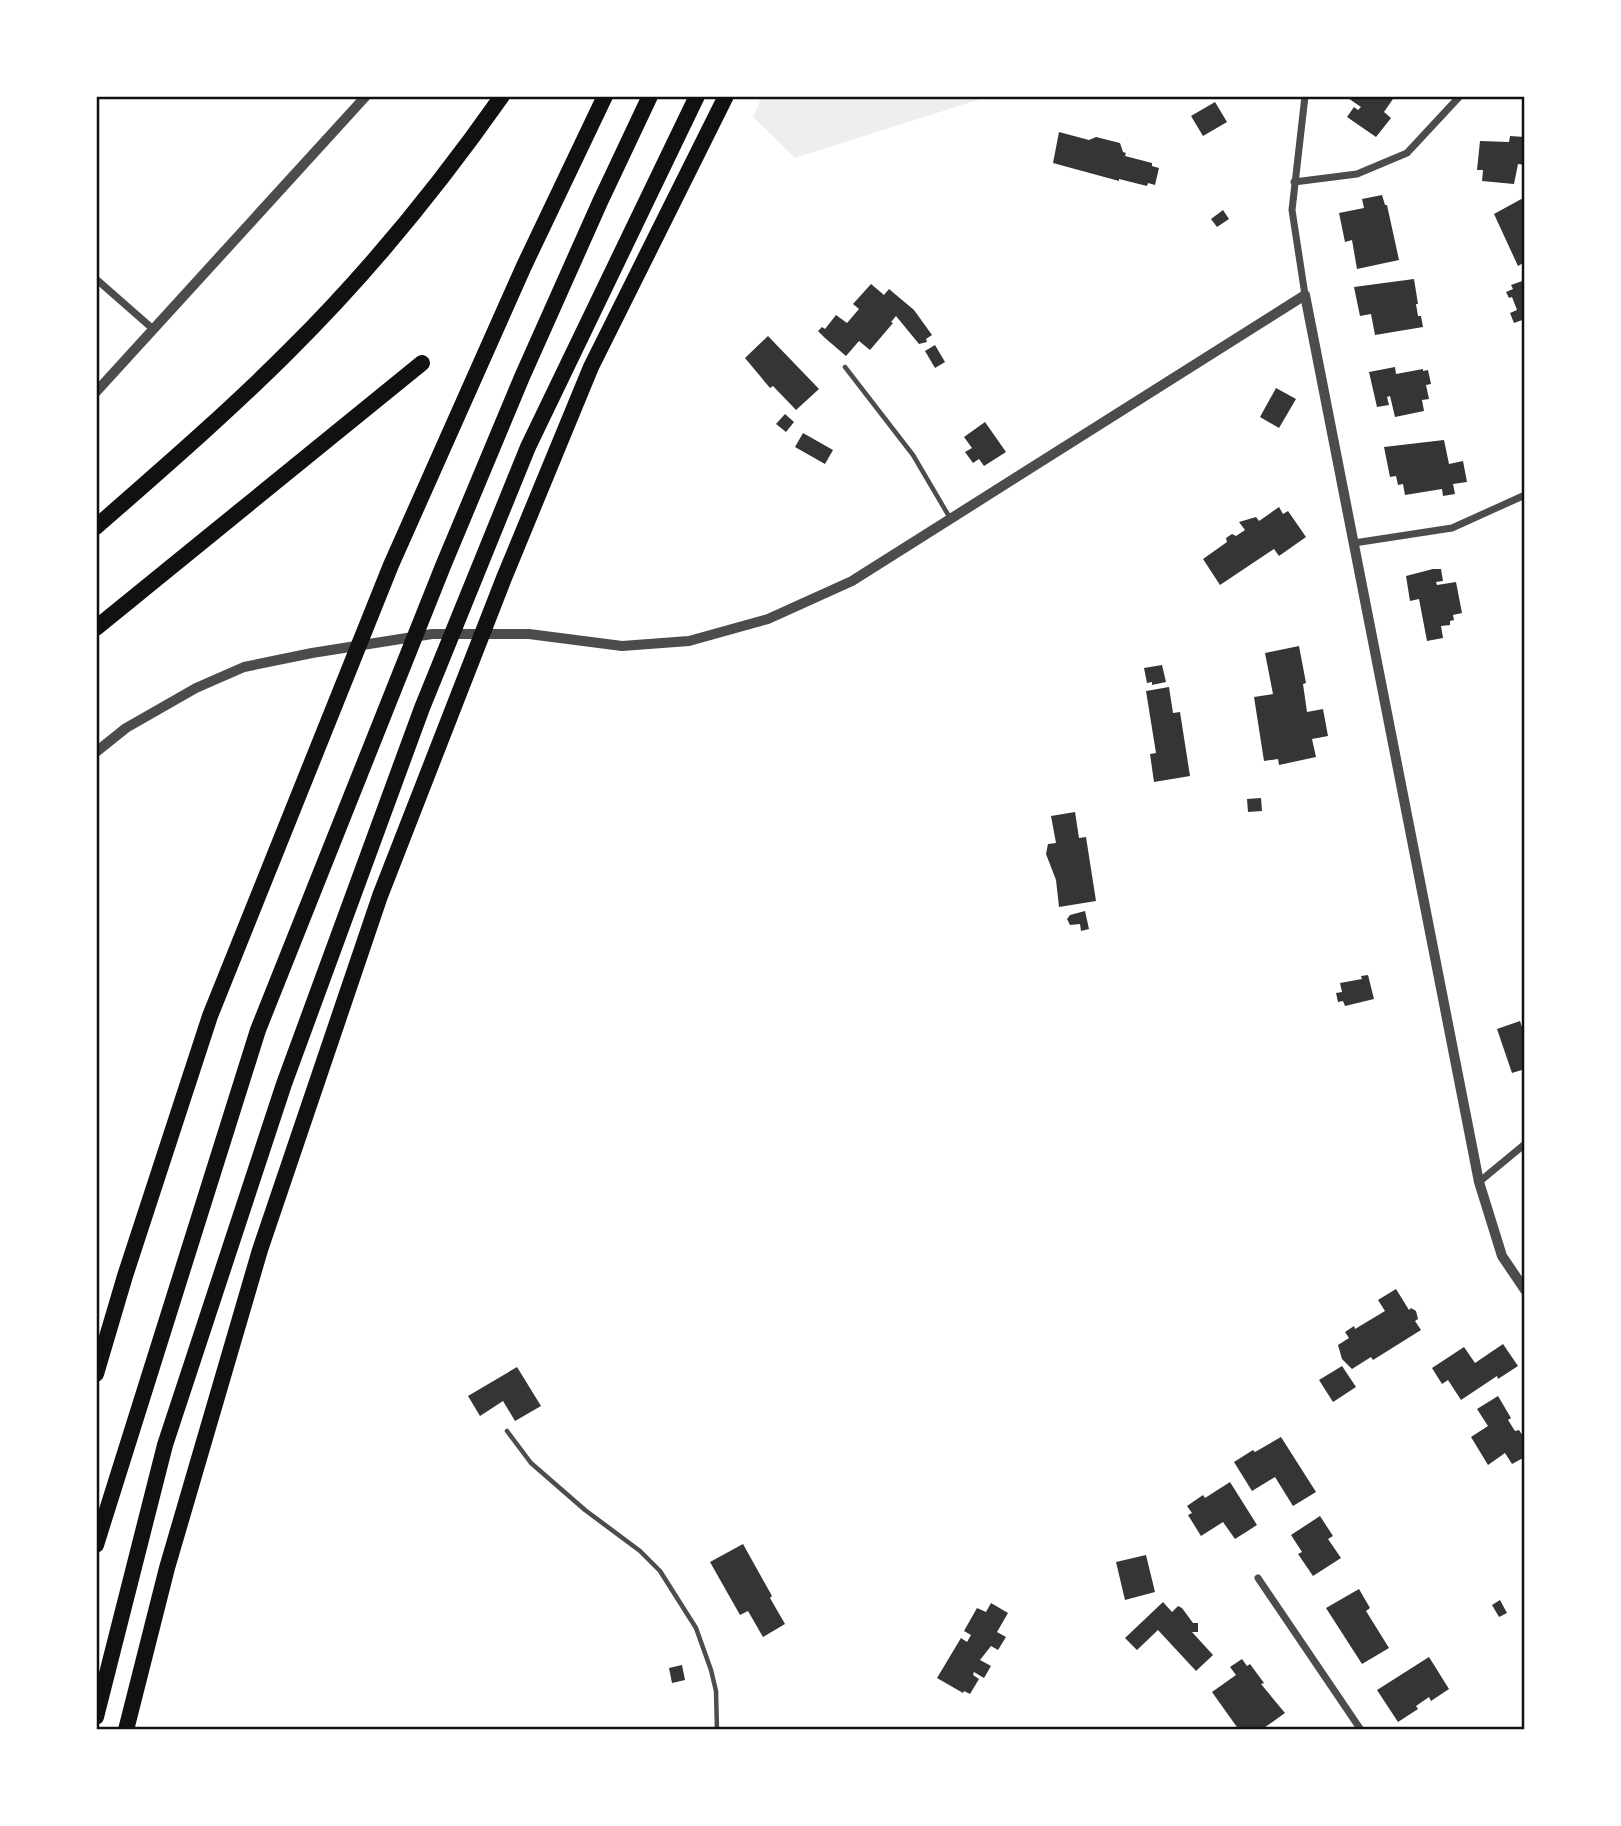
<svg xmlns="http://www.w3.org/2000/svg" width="1621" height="1826" font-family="Quicksand,sans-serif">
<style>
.green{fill:#eee}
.building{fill:#353535}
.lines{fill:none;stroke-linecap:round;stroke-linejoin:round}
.service{stroke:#4c4c4c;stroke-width:4.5}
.minor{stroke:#4c4c4c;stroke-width:7}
.tertiary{stroke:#4c4c4c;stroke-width:10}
.motorway{stroke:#111;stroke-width:16}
.neatline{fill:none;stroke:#111;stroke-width:2.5}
</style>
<rect width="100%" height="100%" fill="#fff"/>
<path class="green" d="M762,96H990L795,158L753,117Z"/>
<g class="building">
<path d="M1345,96H1395L1384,112L1391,118L1376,137L1347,117L1354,107L1358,110L1361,107Z"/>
<path d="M1215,102L1227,122L1203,136L1191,116Z"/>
<path d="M1059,132L1089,140L1096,137L1120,143L1123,152L1126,153L1125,156L1152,163V166L1159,168L1155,185L1148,183L1147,186L1119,179V181L1053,163Z"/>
<path d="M1510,136L1525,137V165L1518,164L1514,184L1482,181L1483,170H1477L1480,141L1509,142Z"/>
<path d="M1382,195L1385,205H1387L1399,260L1357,269L1352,240L1345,242L1339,213L1364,208L1362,199Z"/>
<path d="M1525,197V262L1518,266L1494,214Z"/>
<path d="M1223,210L1229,219L1217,227L1211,219Z"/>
<path d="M1414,279L1418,304H1416L1418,316H1421L1423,327L1375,335L1371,314L1360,316L1354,287Z"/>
<path d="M1525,280V319L1514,323L1510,313L1517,310L1512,297L1509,298L1506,292L1513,289L1511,285Z"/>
<path d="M871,284L884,295L889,289L914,310L932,335L926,339L927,342L919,344L896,316L891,322L893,323L870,350L859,341L846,356L825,338L818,331L822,327L825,329L836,315L847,323L859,309L853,304Z"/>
<path d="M768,336L819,389L796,410L773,386L770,388L745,358Z"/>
<path d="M935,345L945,362L935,368L925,351Z"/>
<path d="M1395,367L1396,374L1423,369V371L1428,370L1431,384L1426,385L1429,399L1422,400L1424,411L1395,417L1390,396L1387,397L1389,405L1377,407L1369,372Z"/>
<path d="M1276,388L1296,399L1279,428L1260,417Z"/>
<path d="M785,414L794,422L786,432L776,424Z"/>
<path d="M985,422L1006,452L984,466L979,459L973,463L965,452L972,448L964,437Z"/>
<path d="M803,433L833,450L825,464L795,447Z"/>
<path d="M1444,440L1449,464L1463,461L1467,482L1453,484L1455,494L1443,496L1442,489L1405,495L1403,484L1398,485L1396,476L1390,477L1384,447Z"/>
<path d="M1279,507L1283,514L1288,511L1306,537L1279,556L1274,549L1220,585L1203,559L1227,542L1226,538L1232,534L1236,536L1245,530L1239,522L1256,517L1259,521Z"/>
<path d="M1433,569H1441L1443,581L1436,582L1437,585L1456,582L1462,613L1453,615L1454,620L1450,621V625L1441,626L1443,638L1427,641L1419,599L1410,601L1406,576Z"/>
<path d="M1299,646L1306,683L1303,684L1307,712L1323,709L1328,736L1312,739L1316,757L1279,765L1278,759L1264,761L1254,697L1273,694L1265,653Z"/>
<path d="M1162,665L1166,682L1152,685V682L1147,683L1144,668Z"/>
<path d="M1169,687L1173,713L1180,712L1190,776L1154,782L1150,754L1156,753L1146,691Z"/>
<path d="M1261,798L1262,811L1248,812L1247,799Z"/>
<path d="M1075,812L1079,838L1086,837L1096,901L1059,907L1056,880L1046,854L1048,844L1056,843L1051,816Z"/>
<path d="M1085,911L1089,929L1081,931L1080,924L1070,925L1067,919L1070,915Z"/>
<path d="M1368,975L1374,999L1345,1006L1343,1001L1338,1002L1336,993L1342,992L1340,983L1362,979L1361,976Z"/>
<path d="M1520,1021L1525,1036V1069L1512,1073L1497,1029Z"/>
<path d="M1396,1289L1409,1310L1411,1308L1416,1311L1418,1319L1415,1321L1421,1330L1373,1360L1371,1357L1352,1369L1342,1359L1338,1345L1349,1338L1345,1332L1354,1326L1355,1329L1385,1311L1378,1300Z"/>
<path d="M1503,1344L1518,1366L1498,1379L1497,1376L1461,1400L1448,1380L1442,1384L1432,1368L1464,1347L1475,1363Z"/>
<path d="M1342,1366L1356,1387L1333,1402L1319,1380Z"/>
<path d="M517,1367L541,1406L515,1421L503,1401L480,1416L468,1396Z"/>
<path d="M1498,1396L1511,1418L1508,1420L1515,1431L1519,1430L1525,1439V1457L1512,1464L1505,1453L1488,1465L1471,1437L1488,1426L1477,1409Z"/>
<path d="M1281,1437L1316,1492L1293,1506L1275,1477L1252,1491L1234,1462L1253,1450L1255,1452Z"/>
<path d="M1230,1482L1257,1525L1235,1539L1223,1522L1201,1536L1188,1515L1192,1513L1187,1506L1203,1495L1205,1498Z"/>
<path d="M1320,1516L1333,1536L1328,1539L1341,1558L1313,1576L1298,1554L1302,1552L1291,1535Z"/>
<path d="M743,1544L772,1596L770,1598L785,1624L763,1637L748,1611L740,1615L710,1562Z"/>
<path d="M1146,1555L1155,1592L1125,1600L1116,1562Z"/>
<path d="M1359,1589L1370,1608L1366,1611L1389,1648L1362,1664L1326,1608Z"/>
<path d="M1500,1600L1507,1613L1499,1617L1492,1605Z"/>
<path d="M1163,1602L1172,1612L1178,1606L1182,1608L1193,1623H1198V1632H1192L1213,1655L1196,1671L1158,1630L1137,1650L1125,1638Z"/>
<path d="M991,1603L1008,1613L997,1632L1006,1637L998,1650L991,1646L980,1660L991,1666L984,1678L974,1672L973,1675L979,1679L970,1694L964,1691L963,1693L937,1678L961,1638L967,1642L971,1635L964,1631L977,1608L986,1612Z"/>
<path d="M1429,1657L1449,1689L1431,1701L1429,1697L1416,1706L1418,1709L1398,1722L1377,1690Z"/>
<path d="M1242,1659L1247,1666L1250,1664L1264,1683L1261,1684L1285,1713L1261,1730H1239L1212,1692L1236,1675L1230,1667Z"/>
<path d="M682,1665L685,1680L672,1683L669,1668Z"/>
</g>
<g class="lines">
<g class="service">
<path d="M845,367L913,455L950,518"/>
<path d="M507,1431L531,1463L585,1510L640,1551L660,1571L696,1628L711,1670L716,1691L717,1730"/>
</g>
<g class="minor">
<path d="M1294,182L1357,174L1407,153L1460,96"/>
<path d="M96,279L153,329"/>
<path d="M1305,295L1292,210L1305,96"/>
<path d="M1354,543L1452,528L1525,495"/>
<path d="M1479,1182L1525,1144"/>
<path d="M1258,1578L1361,1730"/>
</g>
<g class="tertiary">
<path d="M96,392L366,96"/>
<path d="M96,752L126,728L196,688L244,667L312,653L432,634H529L622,646L689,641L768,619L852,581L1305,295L1479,1182L1502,1256L1525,1290"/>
</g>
<g class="motorway">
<path d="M96,527C161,470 227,413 288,352C367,274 438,187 502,96"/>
<path d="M96,628L422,363"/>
<path d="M96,1374L125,1276L210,1016L391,565L524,266L605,96"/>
<path d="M96,1545L258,1030L443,566L522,377L600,202L650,96"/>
<path d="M96,1717L165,1445L284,1084L422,708L528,447L697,96"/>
<path d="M126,1730L167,1568L260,1250L380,896L504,578L591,367L726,96"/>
</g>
</g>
<rect width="1621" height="1826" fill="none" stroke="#ffffff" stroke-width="196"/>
<rect x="98" y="98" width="1425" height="1630" class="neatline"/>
</svg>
